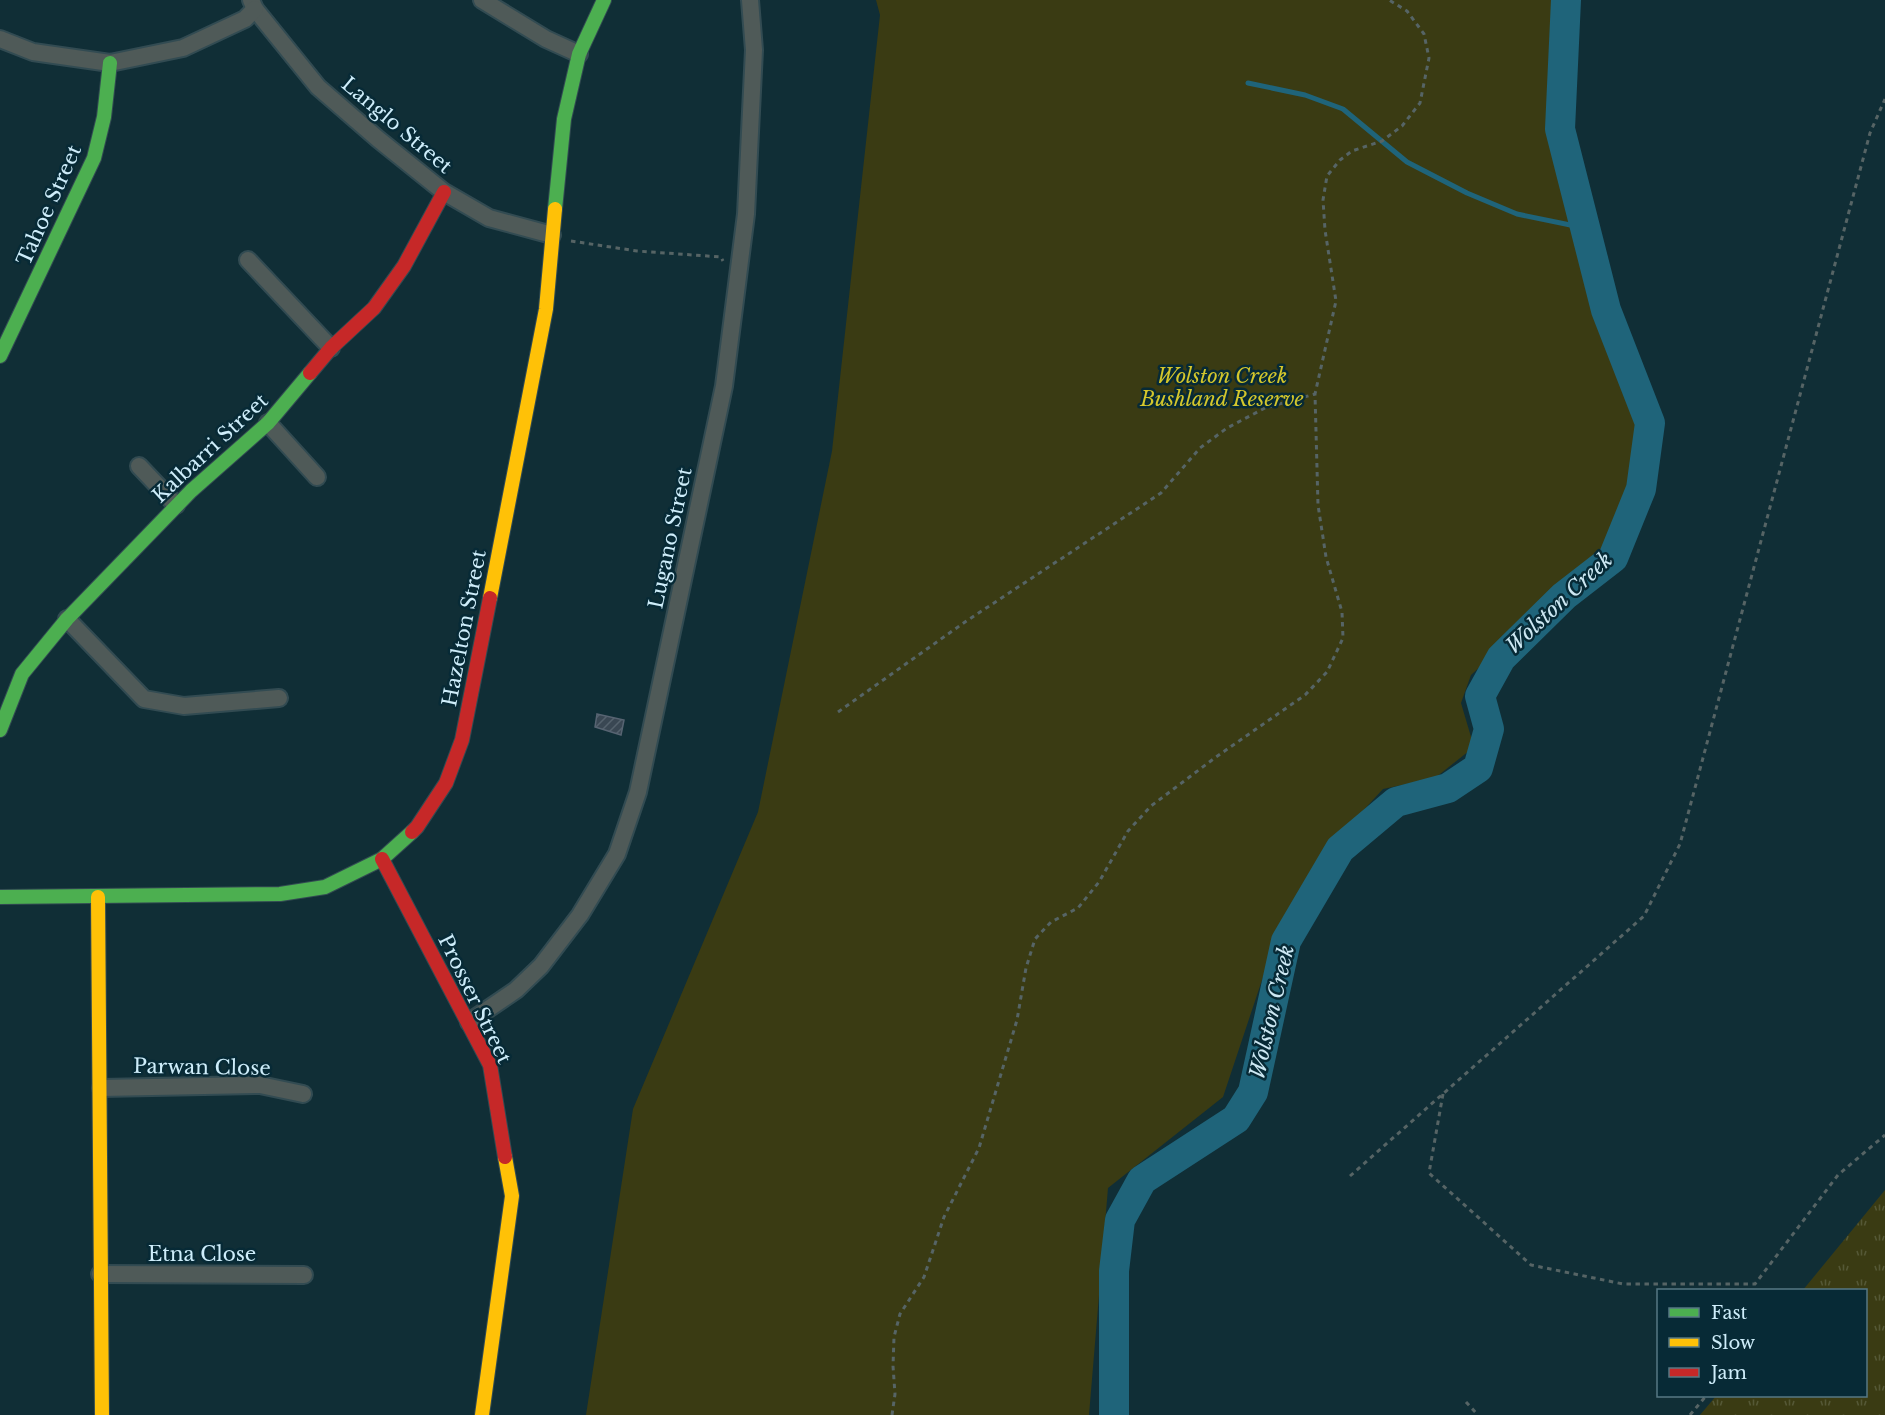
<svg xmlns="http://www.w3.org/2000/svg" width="1885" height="1415" font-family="'Libre Baskerville',serif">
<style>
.grass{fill:url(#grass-tufts)}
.park{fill:#3a3b13}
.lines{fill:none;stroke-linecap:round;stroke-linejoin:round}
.stream{stroke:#1f647a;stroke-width:5}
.river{stroke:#1f647a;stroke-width:30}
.building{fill:url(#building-hatch);stroke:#576472;stroke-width:1.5}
.street-casing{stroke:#324b52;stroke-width:20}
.fast-casing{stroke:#324b52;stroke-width:16}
.slow-casing{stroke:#324b52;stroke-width:16}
.jam-casing{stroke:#324b52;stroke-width:16}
.path{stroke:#566465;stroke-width:3;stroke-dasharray:4.5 4.5;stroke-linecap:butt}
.street{stroke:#4f5a58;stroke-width:16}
.fast{stroke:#4caf50;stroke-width:14}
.slow{stroke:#ffc107;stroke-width:14}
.jam{stroke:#c62828;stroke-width:14}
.labels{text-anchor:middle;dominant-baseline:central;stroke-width:5;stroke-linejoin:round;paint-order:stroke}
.street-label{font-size:20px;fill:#ceedfa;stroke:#072a36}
.park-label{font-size:20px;font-style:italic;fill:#d4c72c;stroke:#072a36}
.water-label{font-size:21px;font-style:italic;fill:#cde8f3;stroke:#072a36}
</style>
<defs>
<pattern id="grass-tufts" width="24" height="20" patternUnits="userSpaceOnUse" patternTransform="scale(1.5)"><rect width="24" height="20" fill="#3a3b13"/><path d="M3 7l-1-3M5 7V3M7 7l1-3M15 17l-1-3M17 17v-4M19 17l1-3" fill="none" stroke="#555836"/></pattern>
<pattern id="building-hatch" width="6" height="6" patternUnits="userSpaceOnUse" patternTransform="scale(1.5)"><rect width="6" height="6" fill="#394753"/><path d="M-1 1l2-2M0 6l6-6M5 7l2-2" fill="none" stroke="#54626d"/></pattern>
</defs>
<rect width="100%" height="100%" fill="#102e36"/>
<path class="grass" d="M1885,1190V1415H1700L1716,1396H1866V1290H1803Z"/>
<path class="park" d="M876,0H1558L1553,131L1596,312L1637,422L1631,488L1605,551L1471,675L1461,703L1474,747L1435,778L1383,789L1337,839L1272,950L1223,1097L1108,1188L1089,1415H586L633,1109L758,812L832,451L880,15Z"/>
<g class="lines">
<path class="stream" d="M1248,83L1305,95L1343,109L1407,162L1467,193L1517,214L1585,228"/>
<path class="river" d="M1114,1415V1271L1120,1220L1142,1180L1236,1119L1253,1092L1286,941L1340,849L1396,802L1448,788L1478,768L1489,729L1480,696L1501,658L1564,596L1613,558L1641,489L1650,423L1606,310L1560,129L1566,0"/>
</g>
<path class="building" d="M597,714L624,720L621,735L595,727Z"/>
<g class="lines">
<defs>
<g id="street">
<path d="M251,0L255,9L318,87L378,139L444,192L489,218L552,235"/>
<path d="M482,0L546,39L579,54"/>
<path d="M0,39L33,52L110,63L183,48L245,19L255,9"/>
<path d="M248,260L331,348"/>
<path d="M268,423L317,477"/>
<path d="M139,466L176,505"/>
<path d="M67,619L144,699L184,706L279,698"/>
<path d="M469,1022L516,990L541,966L580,915L617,854L638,792L724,386L746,214L754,50L750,0"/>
<path d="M101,1088L260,1085L303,1094"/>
<path d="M100,1274L304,1275"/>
</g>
<g id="fast">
<path d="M555,209L564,119L579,54L604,0"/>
<path d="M0,356L94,158L104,117L110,63"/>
<path d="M0,730L22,674L67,619L191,491L268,423L310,373"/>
<path d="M0,897L280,894L325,887L382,859L412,832"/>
</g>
<g id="slow">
<path d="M490,598L546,309L555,209"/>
<path d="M98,897L102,1415"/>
<path d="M482,1415L512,1196L505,1157"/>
</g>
<g id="jam">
<path d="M310,373L331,348L374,308L404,266L444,192"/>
<path d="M412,832L417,827L446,783L462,740L490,598"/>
<path d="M382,859L490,1065L505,1157"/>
</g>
</defs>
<use href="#street" class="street-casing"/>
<use href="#fast" class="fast-casing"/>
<use href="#slow" class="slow-casing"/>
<use href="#jam" class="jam-casing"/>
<g class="path">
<path d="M571,241L637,251L721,257L723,261"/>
<path d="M838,712L965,622L1161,493L1200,448L1227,428L1265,408L1315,394"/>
<path d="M1443,1094L1429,1173L1531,1265L1623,1284H1755L1838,1175L1885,1135"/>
<path d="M1350,1176L1644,916L1680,844L1870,133L1885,99"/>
<path d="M1466,1402L1478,1415"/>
<path d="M892,1415L895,1394L893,1366L894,1337L900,1314L924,1277L944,1217L979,1148L1017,1020L1026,968L1035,939L1051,922L1078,908L1099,882L1128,831L1151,806L1216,757L1305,695L1327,672L1343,638L1342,612L1326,557L1318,505L1315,394L1336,301L1325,230L1323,200L1327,176L1340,160L1352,151L1382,141L1402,126L1420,103L1429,58L1424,34L1407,11L1389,0"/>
<path d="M1690,1415L1706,1396"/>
</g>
<use href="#street" class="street"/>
<use href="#fast" class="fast"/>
<use href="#slow" class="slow"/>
<use href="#jam" class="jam"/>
</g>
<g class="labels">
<g class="street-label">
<text transform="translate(397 125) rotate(40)">Langlo Street</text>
<text transform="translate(49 205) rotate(-66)">Tahoe Street</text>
<text transform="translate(210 448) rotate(-43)">Kalbarri Street</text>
<text transform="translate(670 538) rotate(-78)">Lugano Street</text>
<text transform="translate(464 628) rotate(-79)">Hazelton Street</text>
<text transform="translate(475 999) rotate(64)">Prosser Street</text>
<text transform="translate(202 1067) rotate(1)">Parwan Close</text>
<text x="202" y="1254">Etna Close</text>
</g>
<g class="park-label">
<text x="1222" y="376">Wolston Creek<tspan x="1222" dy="23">Bushland Reserve</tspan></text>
</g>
<g class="water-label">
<text transform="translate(1559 603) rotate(-43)">Wolston Creek</text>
<text transform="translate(1272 1012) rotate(-77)">Wolston Creek</text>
</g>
</g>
<rect x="1657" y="1289" width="210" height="108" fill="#072a36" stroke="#577884" stroke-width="1.5"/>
<rect x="1669" y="1308" width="30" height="9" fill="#4caf50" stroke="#577884" stroke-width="1.5"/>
<text x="1711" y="1319" font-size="18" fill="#ceedfa">Fast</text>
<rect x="1669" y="1338" width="30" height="9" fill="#ffc107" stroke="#577884" stroke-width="1.5"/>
<text x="1711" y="1349" font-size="18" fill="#ceedfa">Slow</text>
<rect x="1669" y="1368" width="30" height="9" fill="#c62828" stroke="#577884" stroke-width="1.5"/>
<text x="1711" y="1379" font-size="18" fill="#ceedfa">Jam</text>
</svg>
